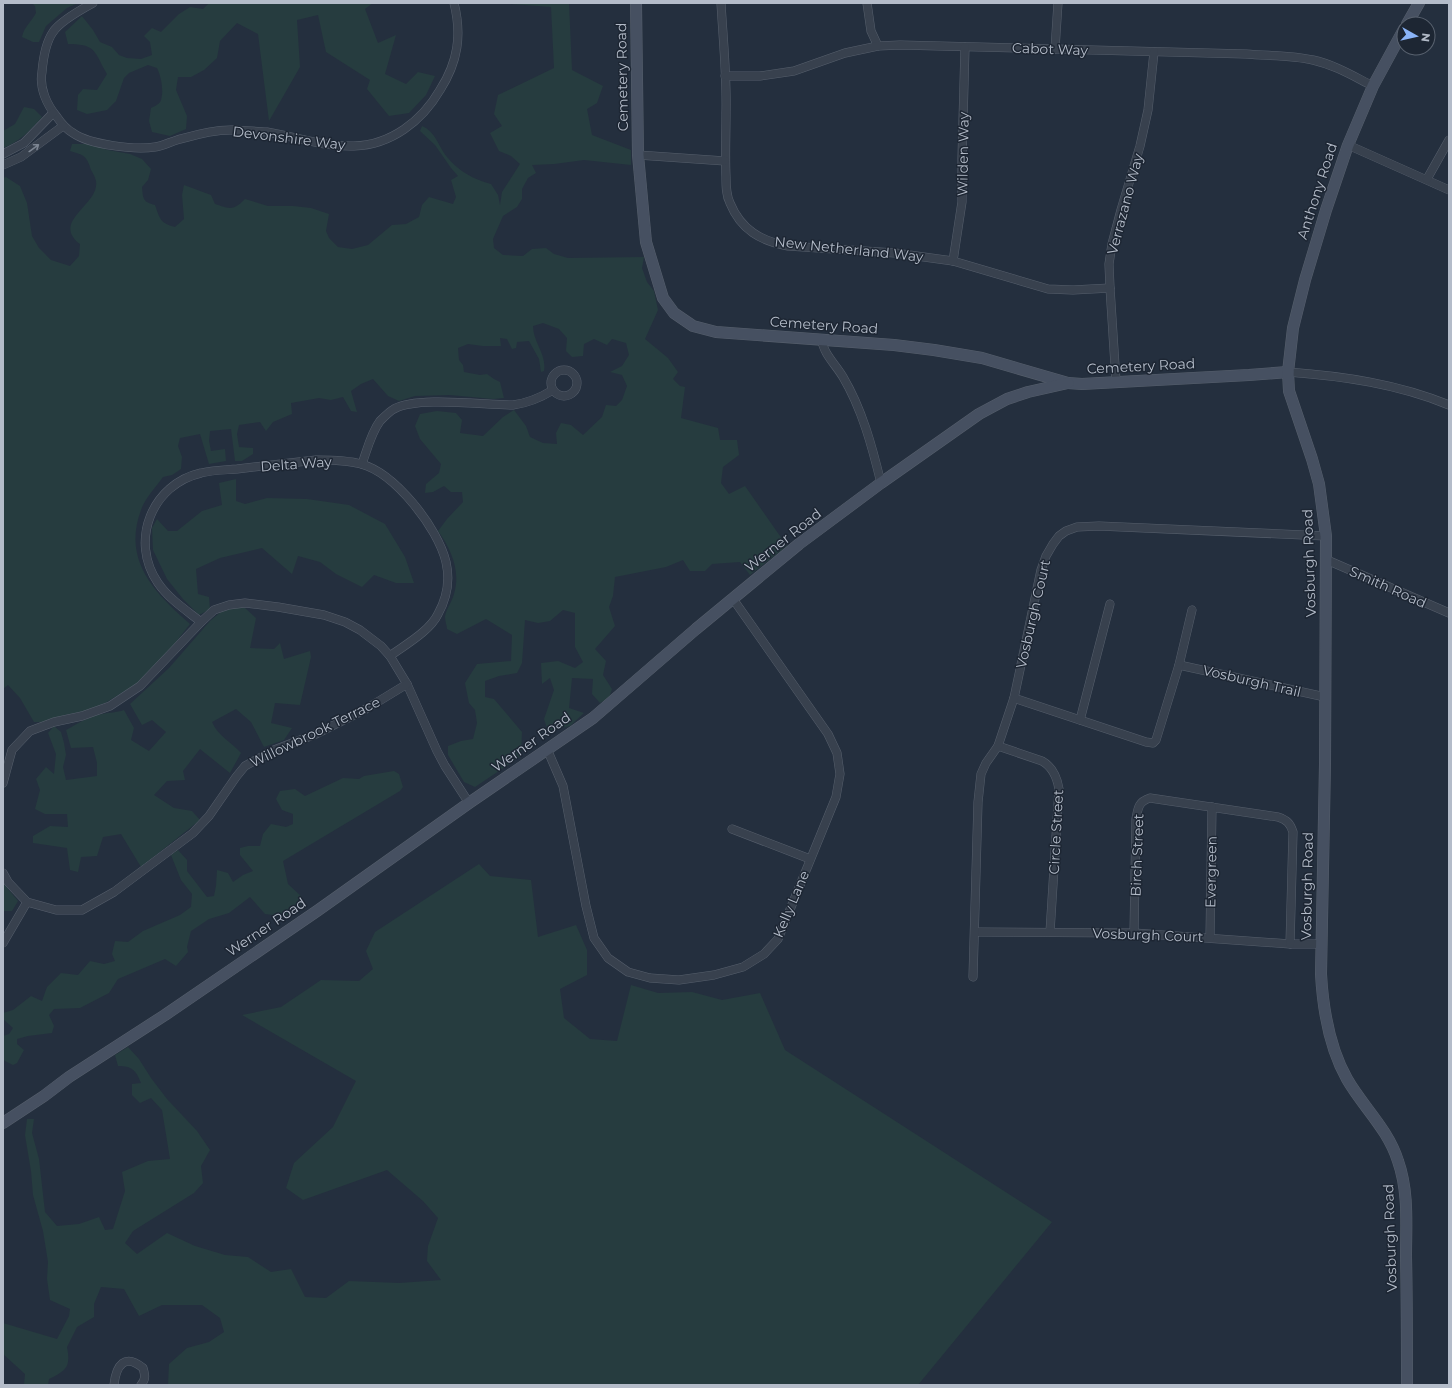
<svg xmlns="http://www.w3.org/2000/svg" width="1452" height="1388" font-family="Montserrat,sans-serif">
<style>
.green{fill:#263c3f}
.lines{fill:none;stroke-linecap:round;stroke-linejoin:round}
.street-casing{stroke:#565f6c;stroke-width:9}
.secondary-casing{stroke:#565f6c;stroke-width:12}
.street{stroke:#38414e;stroke-width:8}
.secondary{stroke:#465061;stroke-width:11}
.oneway{stroke:#7c8592}
.labels{text-anchor:middle;dominant-baseline:central;stroke-width:3;stroke-linejoin:round;paint-order:stroke}
.street-label{font-size:14px;fill:#b4bcc9;stroke:#1d2633}
</style>
<rect width="100%" height="100%" fill="#242f3e"/>
<g class="green">
<path d="M32,3H78L67,8L46,26L39,42H33L22,37C24,27 31,22 36,13L35,6Z"/>
<path d="M209,3H373L365,9L378,43L396,35L385,74L406,84L418,72L435,76L426,95L409,113L389,116L367,89L370,80L326,52L318,15L297,20L300,67L269,121L258,34L237,23L220,41L217,58L204,70L191,77H178L176,90L187,116L186,129L170,136L152,132L149,121L151,108C155,106 160,104 161,100C164,90 161,76 157,68L148,65L129,73L124,78L116,101L107,110L87,114L77,110L78,95L83,89L97,90L107,74C94,52 97,44 68,44L65,32L82,16L93,30L100,42L112,47L119,55L127,58L141,59L152,55L150,42L144,36L152,28L161,32L179,14L190,7L203,9Z"/>
<path d="M498,3H569L572,70L603,86L597,103L587,109L592,135L631,150V165L584,160L554,164L532,165L536,173L528,178L522,189V199L517,207L503,216L493,239L494,248L503,255L523,256L532,249L546,248L554,254L568,258L644,257L642,268L647,282L654,291L658,310L645,339L668,358L678,372L673,379L680,386L685,387L681,418L718,428L720,440H737L739,455L723,467L721,483L729,494L745,486L787,546L750,575L740,562L712,564L705,571H690L683,560L666,567L615,577L613,596L609,607L615,626L595,649L606,661L603,675L612,689L609,698L600,703L592,694L593,679L572,678L569,708L584,713L570,726L548,731L544,719L554,690L550,678L542,684L541,663L558,661L575,668L583,662L575,647V613L563,610L550,621L538,623L525,620L522,663L517,673L499,676L485,681V697L494,699L522,732L521,756L475,787L464,782L448,755V746L461,741L473,739L477,723L475,710L469,703L465,683L477,664L511,661L512,635L486,619L457,634L447,629C447,626 445,621 445,617C446,609 452,602 454,594C461,571 451,549 438,531L447,519L463,502L462,492H451L444,486L433,492L425,493L426,484L439,473L441,464L420,439L415,426L420,414L437,411L456,413L462,420L460,433L483,436L503,417L514,410L526,426L530,437L543,443L557,444L556,433L561,423L571,425L583,435L602,417L606,405L616,406L622,400L627,386L622,375L610,372L622,366L629,355L626,343L612,339L607,345L594,339L584,344L583,356L572,357L566,351L567,338L559,329L543,323L533,326C533,342 547,355 544,371L541,372L539,359L529,341L517,342L516,348L512,349L507,339L500,338L501,346H483L468,344L458,348L459,360L463,365L464,372L480,375L487,374L494,379L500,382L504,398L493,399L450,395L415,396L399,401L388,396L373,379L361,384L351,391L357,412L351,411L343,397L331,400L319,398L291,403L292,414L273,422L266,431L260,422L239,425L237,434L239,447L253,448V454L242,461H235L231,429L210,431L209,441L211,451L225,449L226,461L209,464L200,434L180,438L178,446L182,457L181,469L172,475L163,477C156,487 145,498 141,510C122,561 155,593 190,624L172,647L140,682L105,703L85,711L65,715L43,722H34L20,698L8,685L3,689V178L6,177L20,186L27,203L32,236L39,248L51,260L70,266L79,256L80,244C50,221 100,205 96,181C95,177 93,173 91,170C87,156 84,155 70,151L72,144H91L108,150L130,154L142,159L151,169L148,180L142,187C143,199 143,202 155,205C160,219 160,223 175,227L184,219L182,195L184,185L211,195L215,204C230,209 233,211 245,199L268,206H293L311,208L329,214L326,231L329,238L338,247L352,249L368,245L392,225L406,224L419,217L422,205L429,197L453,204L456,197L451,180L458,176L451,168L435,145L420,131L422,126C436,132 438,146 447,157C458,171 475,180 491,184L498,195L500,205L502,192L520,164L511,156L499,151L490,133L502,126L494,114L498,95L554,68L551,7Z"/>
<path d="M24,107L34,109L42,117C31,130 19,142 3,148V131L15,124Z"/>
<path d="M236,479V501L245,504L267,498L307,499L349,505L385,524L405,557L414,583H396L374,575L362,587L336,574L320,562L298,556L292,574L262,548L220,558L196,569L198,594L209,597L210,609L199,615L183,599L167,579L153,550L152,528L157,519L168,531H177L202,511L222,505L219,483Z"/>
<path d="M235,607L245,608L256,618L250,648L274,649L280,643L284,659L310,651L311,657L300,705L275,703L271,723L292,728L284,740L264,747L251,722L236,709L212,722C217,735 231,742 241,753L230,773L200,749L183,771L185,780L167,781L154,795L174,808L192,811L200,820L141,867L121,834L103,837L97,856L81,857L78,872L70,870L67,848L33,843V836L50,826L68,827L67,814H45L35,809L40,790L36,779L46,767L54,774L56,754L48,733L54,726L61,732L64,743L66,755L63,767L66,780L97,776V763L93,747L71,748L66,730C77,724 89,716 102,714C110,712 116,713 124,710L134,728L131,740L149,751L166,732L152,720L142,725L130,704L169,668L210,621L222,611Z"/>
<path d="M394,771L399,774L403,787L400,791L283,861L288,884L302,897L298,914L281,916L265,914L250,897L229,913L209,919L191,931L187,947L188,952L176,966L165,959L118,979L109,993L80,1008L54,1009L49,1015L54,1026L52,1033L28,1036L17,1039V1044L24,1050L17,1063L13,1065L5,1061L3,1059V1036L9,1034L13,1028L3,1019V1013L13,1010L31,996L42,1001L47,987L61,973L78,975L90,961L104,964L115,961L112,954L115,941L128,942L143,931L180,915L191,907L192,894L181,880L171,855L178,850L187,860V871L207,897L214,896L216,886L217,870L228,873L233,882L243,875L253,871L240,855V848L248,846H260L263,834L271,824L286,827L293,824V814L282,810L276,799L280,791L295,789L305,796L343,778L359,779L364,776Z"/>
<path d="M479,864L490,876L531,880L538,937L576,925L587,950V975L560,989L564,1018L590,1039L617,1041L631,985L658,993L692,992L722,1000L760,993L785,1050L1052,1222L918,1385H168L169,1364L187,1348L209,1342L224,1332L220,1318L202,1305H162L139,1316L124,1289L101,1287L94,1304V1317L77,1327L67,1347C71,1368 66,1370 49,1379L48,1385H24L25,1374L3,1354V1323L57,1339L69,1316L70,1309L50,1300L47,1279L48,1262L43,1231L33,1195L31,1171L25,1135L27,1119H34L32,1133L39,1159L45,1212L57,1226L79,1224L99,1217L105,1230L113,1229L125,1191L122,1172L148,1161L170,1159L162,1110L151,1098L140,1103L132,1095V1084L141,1083C136,1070 132,1066 118,1066L115,1055L128,1047L139,1059L151,1078L167,1099L197,1131L210,1150L201,1166L203,1183L194,1193L133,1231L125,1243L137,1254L167,1233L195,1246L225,1255L248,1257L271,1272L291,1269L305,1297L326,1298L349,1281L399,1283L441,1280L427,1261L428,1246L438,1218L423,1201L387,1170L303,1200L286,1188L294,1163L333,1127L356,1081L242,1015L281,1007L321,980L359,981L373,969L366,951L375,932Z"/>
<path d="M3,883L18,901L12,911H3Z"/>
</g>
<g class="lines">
<defs>
<g id="street">
<path d="M93,3C82,9 60,21 53,32C46,42 43,60 42,72C39,88 47,105 57,117C61,123 66,129 73,133C90,145 135,150 155,147C163,146 170,142 177,140C196,135 215,129 235,130C245,131 256,131 267,132C296,137 324,147 354,146C391,145 422,121 440,90C458,62 462,35 454,3"/>
<path d="M721,3C723,39 727,76 726,113C726,134 725,155 726,177C726,186 726,195 730,203C741,230 761,241 788,246L895,253L953,261L1048,289L1073,290L1110,288"/>
<path d="M867,3L871,31L878,46"/>
<path d="M1055,49L1058,3"/>
<path d="M725,76H760L794,71L845,53L878,46L900,45L1246,54C1268,56 1292,55 1313,60C1335,65 1353,76 1373,86"/>
<path d="M1348,145L1449,190"/>
<path d="M3,154L24,143L53,113"/>
<path d="M638,155L725,161"/>
<path d="M3,165L21,157L63,126"/>
<path d="M1427,179L1449,140"/>
<path d="M953,261L962,202V158L965,47"/>
<path d="M822,340C823,353 836,365 843,377C862,409 872,446 881,483"/>
<circle cx="564" cy="383" r="13"/>
<path d="M1288,372C1343,376 1398,384 1449,405"/>
<path d="M1116,381L1110,288L1109,264L1112,244L1121,210L1140,146L1148,110L1154,52"/>
<path d="M362,464C367,450 371,433 380,421C383,418 390,411 394,409C417,396 484,405 513,405C528,403 540,398 553,390"/>
<path d="M1327,560L1449,613"/>
<path d="M201,622C186,610 169,599 158,583C129,541 152,484 201,473C212,470 225,470 237,469C263,466 290,463 316,460C331,460 347,460 361,464C395,473 438,528 446,562C450,580 447,598 438,614C430,631 405,645 390,656"/>
<path d="M1179,665L1325,697"/>
<path d="M1014,698L1146,742L1153,743L1156,740L1179,665L1192,610"/>
<path d="M1080,720L1110,604"/>
<path d="M998,746L1042,761C1053,767 1057,777 1059,789L1050,932"/>
<path d="M547,749L563,786L586,906L594,938L608,958L628,972L650,978L679,980L714,975L743,967L764,954L778,939L836,797L840,774L837,753L828,734L733,599"/>
<path d="M3,783L12,750L30,731L54,722L82,716L110,706L140,686L201,622L214,610L229,605L245,603L278,607L324,615L345,622L360,630L381,646L390,656L407,684L437,751L445,766L469,803"/>
<path d="M732,829L810,859"/>
<path d="M3,873L8,882L27,902L56,910H82L114,892L193,833L209,816L236,777L245,766L274,750L316,734L366,709L407,684"/>
<path d="M975,932L1134,933L1290,944H1321"/>
<path d="M1134,933L1136,819C1138,808 1138,802 1150,798L1278,817C1287,820 1290,823 1293,832L1290,944"/>
<path d="M1210,938L1212,807"/>
<path d="M3,943L27,902"/>
<path d="M973,977L978,802L981,774L986,763L998,746L1014,698L1041,570L1046,556L1053,544L1059,536L1066,531L1077,527L1099,526L1326,536"/>
<path d="M114,1385C116,1365 125,1353 143,1368C145,1375 146,1379 141,1385"/>
</g>
<g id="secondary">
<path d="M636,3L638,155L646,242L663,298L674,313L693,326L716,332L894,345L934,350L982,358L1068,383L1082,384L1249,375L1288,372"/>
<path d="M1407,24L1419,3"/>
<path d="M1404,29L1373,86L1348,145L1326,210L1305,280L1293,328L1288,372L1289,391L1312,459L1319,484L1326,536L1325,764L1321,974C1323,1010 1329,1047 1347,1079C1363,1107 1388,1129 1398,1161C1409,1192 1406,1226 1406,1257C1407,1300 1407,1342 1407,1385"/>
<path d="M3,1123L44,1096L69,1077L165,1015L317,911L469,803L593,718L696,629L799,544L881,483L979,414L1007,399L1028,392L1068,383"/>
</g>
</defs>
<use href="#street" class="street-casing"/>
<use href="#secondary" class="secondary-casing"/>
<use href="#street" class="street"/>
<use href="#secondary" class="secondary"/>
</g>
<defs><path id="oneway-shaft" d="M-6 0H5M1.5-3L5.5 0L1.5 3" fill="none" stroke-width="1.6" stroke-linecap="round" stroke-linejoin="round"/></defs>
<use class="oneway" href="#oneway-shaft" transform="translate(34 148) rotate(-36)"/>
<g class="labels">
<g class="street-label">
<text transform="translate(1050 49) rotate(2)">Cabot Way</text>
<text transform="translate(622 77) rotate(-91)">Cemetery Road</text>
<text transform="translate(289 138) rotate(7)">Devonshire Way</text>
<text transform="translate(963 154) rotate(-89)">Wilden Way</text>
<text transform="translate(1317 191) rotate(-72)">Anthony Road</text>
<text transform="translate(1125 204) rotate(-75)">Verrazano Way</text>
<text transform="translate(849 249) rotate(6)">New Netherland Way</text>
<text transform="translate(824 325) rotate(4)">Cemetery Road</text>
<text transform="translate(1141 366) rotate(-3)">Cemetery Road</text>
<text transform="translate(296 464) rotate(-4)">Delta Way</text>
<text transform="translate(783 540) rotate(-38)">Werner Road</text>
<text transform="translate(1309 563) rotate(-92)">Vosburgh Road</text>
<text transform="translate(1388 587) rotate(24)">Smith Road</text>
<text transform="translate(1033 614) rotate(-77)">Vosburgh Court</text>
<text transform="translate(1252 681) rotate(13)">Vosburgh Trail</text>
<text transform="translate(315 732) rotate(-26)">Willowbrook Terrace</text>
<text transform="translate(531 742) rotate(-35)">Werner Road</text>
<text transform="translate(1056 832) rotate(-87)">Circle Street</text>
<text transform="translate(1137 855) rotate(-88)">Birch Street</text>
<text transform="translate(1211 872) rotate(-89)">Evergreen</text>
<text transform="translate(1307 886) rotate(-89)">Vosburgh Road</text>
<text transform="translate(791 904) rotate(-67)">Kelly Lane</text>
<text transform="translate(266 927) rotate(-34)">Werner Road</text>
<text transform="translate(1148 935) rotate(2)">Vosburgh Court</text>
<text transform="translate(1390 1238) rotate(-92)">Vosburgh Road</text>
</g>
</g>
<rect width="1452" height="1388" fill="none" stroke="#b4bcc9" stroke-width="8"/>
<g transform="translate(1416 36) rotate(98)"><circle r="19" fill="#1d2633" stroke="#59626f"/>
<path d="M0-3L7 15L0 10L-7 15Z" fill="#8ab4f8"/>
<text y="-6" font-size="11" font-weight="bold" text-anchor="middle" fill="#b4bcc9">N</text>
</g>
</svg>
